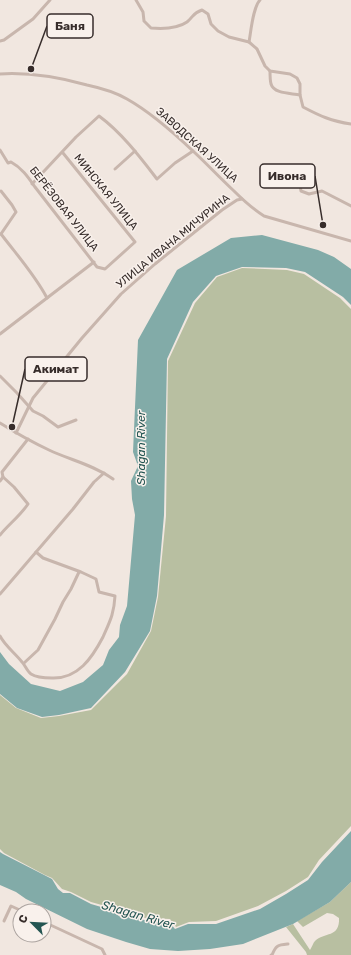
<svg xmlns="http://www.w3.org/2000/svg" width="351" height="955" font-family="Rubik,sans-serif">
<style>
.green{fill:#b8bfa1}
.water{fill:#82aba8}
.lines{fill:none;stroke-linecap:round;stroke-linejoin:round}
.street{stroke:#c8b6ad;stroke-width:3}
.labels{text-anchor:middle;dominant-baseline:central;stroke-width:3;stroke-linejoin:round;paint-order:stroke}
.street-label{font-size:11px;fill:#372d2b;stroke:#f9f1ec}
.water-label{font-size:12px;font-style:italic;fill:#245552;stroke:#f9f1ec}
.leader{fill:none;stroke:#372d2b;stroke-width:1.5}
.callout-dot{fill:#372d2b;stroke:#f9f1ec;stroke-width:1.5}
.callout{fill:#f9f1ec;stroke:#372d2b;stroke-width:1.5}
.callout-label{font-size:12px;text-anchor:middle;font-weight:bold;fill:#372d2b}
</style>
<rect width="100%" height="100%" fill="#f1e7e0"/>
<g class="green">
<path d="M242,268L287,270L304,274L340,298L351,309V826L319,860L308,877L286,891L258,906L216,921L189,922L176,927L170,919L146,918L129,914L122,915L109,907L91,902L71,892L62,889L52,878L45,875L4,853L0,849V695L16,708L41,718L59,716L91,710L127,674L151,631L158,597L166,516L168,361L195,303L217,277Z"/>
<path d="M351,882V955H307L306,952L286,927L293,924L310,950C312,947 313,943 315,941C324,932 340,938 339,918L333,914L327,913L303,927L297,921L330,902Z"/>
</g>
<g class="water">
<path d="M262,235L318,250L334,257L351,269V305L343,297L305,272L286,268L242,267L216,276L193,302L167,359L164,515L157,596L150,631L125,672L91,708L59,715L42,717L17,708L0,694V652L9,664L31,684L60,691L83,682L103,665L109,650L119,637L120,625L127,606L135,515L132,499L131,481L138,466L133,452L138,340L177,270L231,238Z"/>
<path d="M351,831V882L330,902L293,924L243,944L210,949L178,951L150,949L126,942L87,929L26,899L16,892L0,885V852L3,854L52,879L58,889L63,893H70L91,904L108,909L122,918L128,915L144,920L169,922L175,929L188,924H216L260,909L286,894L308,880L322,862Z"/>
</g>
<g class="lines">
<g class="street">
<path d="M136,0L143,12L144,21L151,28C163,29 177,29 187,22C194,16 193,13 202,10L208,14L211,24L218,31L229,37L249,42L257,49L265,66L270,71L290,74L297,78L300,84V95L303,107C320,116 331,121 351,124"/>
<path d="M0,41L4,40L33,19L50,0"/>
<path d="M249,42C251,31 253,7 260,0"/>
<path d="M270,71C270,75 270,80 271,84C274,94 291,93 300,95"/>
<path d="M0,74C31,72 58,77 87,85C101,88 115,92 127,99C152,113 174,133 194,152C208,165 220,178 234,191C243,200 253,209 264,216L351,241"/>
<path d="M0,150L8,163L11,162C22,168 28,177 35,187L97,267L105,269L135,242L63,153"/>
<path d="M115,169L135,151"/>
<path d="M302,182L300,185L301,191L309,194L322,191L351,206"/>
<path d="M32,184L76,137L99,116C122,133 140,157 157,179L175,163L193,151"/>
<path d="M1,234C17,255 35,275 47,298"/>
<path d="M1,234L16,212L12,205L1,191"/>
<path d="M0,334L94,262"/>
<path d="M0,376L17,393L33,411L43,416L58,427L76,420"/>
<path d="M0,423C16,433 32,442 49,450C70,460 94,465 113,479"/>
<path d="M16,433L33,398L82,338L121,294L155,264L222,210L237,200L242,199"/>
<path d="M0,481L3,477L2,472L28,439"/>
<path d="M0,535C9,524 20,516 28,504L14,487L3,477"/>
<path d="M0,594L73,509L94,482L104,473"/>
<path d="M0,636C5,646 15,653 22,662C25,665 27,671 31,674C37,678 45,678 52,678C78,679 92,658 103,637C110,621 114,614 115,596L99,592L96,579L81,572L43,558L36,552"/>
<path d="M24,663L38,650L55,619L63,602L71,589L79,572"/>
<path d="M4,921L11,906L22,911"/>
<path d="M44,922L102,949L105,955"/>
<path d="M271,955H272C276,945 278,945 288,944"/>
</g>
</g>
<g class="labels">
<g class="street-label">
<text transform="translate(197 145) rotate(42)">ЗАВОДСКАЯ УЛИЦА</text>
<text transform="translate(106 192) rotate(51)">МИНСКАЯ УЛИЦА</text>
<text transform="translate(64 209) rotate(52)">БЕРЁЗОВАЯ УЛИЦА</text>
<text transform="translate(173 241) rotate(-39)">УЛИЦА ИВАНА МИЧУРИНА</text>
</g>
<g class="water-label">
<text transform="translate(141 448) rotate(-90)">Shagan River</text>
<text transform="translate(138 915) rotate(16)">Shagan River</text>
</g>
</g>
<path class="leader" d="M31 69L47 26M323 225L315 176M12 427L25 369"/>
<g class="callout-dot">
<circle cx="31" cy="69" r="4"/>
<circle cx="323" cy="225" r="4"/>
<circle cx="12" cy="427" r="4"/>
</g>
<g class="callout">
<rect x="47" y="14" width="46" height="24" rx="4"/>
<rect x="260" y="164" width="55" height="24" rx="4"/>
<rect x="25" y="357" width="62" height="24" rx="4"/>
</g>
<g class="callout-label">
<text x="70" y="30">Баня</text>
<text x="287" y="180">Ивона</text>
<text x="56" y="373">Акимат</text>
</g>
<g transform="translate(32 923) rotate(294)"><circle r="19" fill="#f9f1ec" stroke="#aba39f"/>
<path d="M0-3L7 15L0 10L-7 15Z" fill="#245552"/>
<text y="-6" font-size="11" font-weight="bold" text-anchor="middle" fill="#372d2b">С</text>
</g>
</svg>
